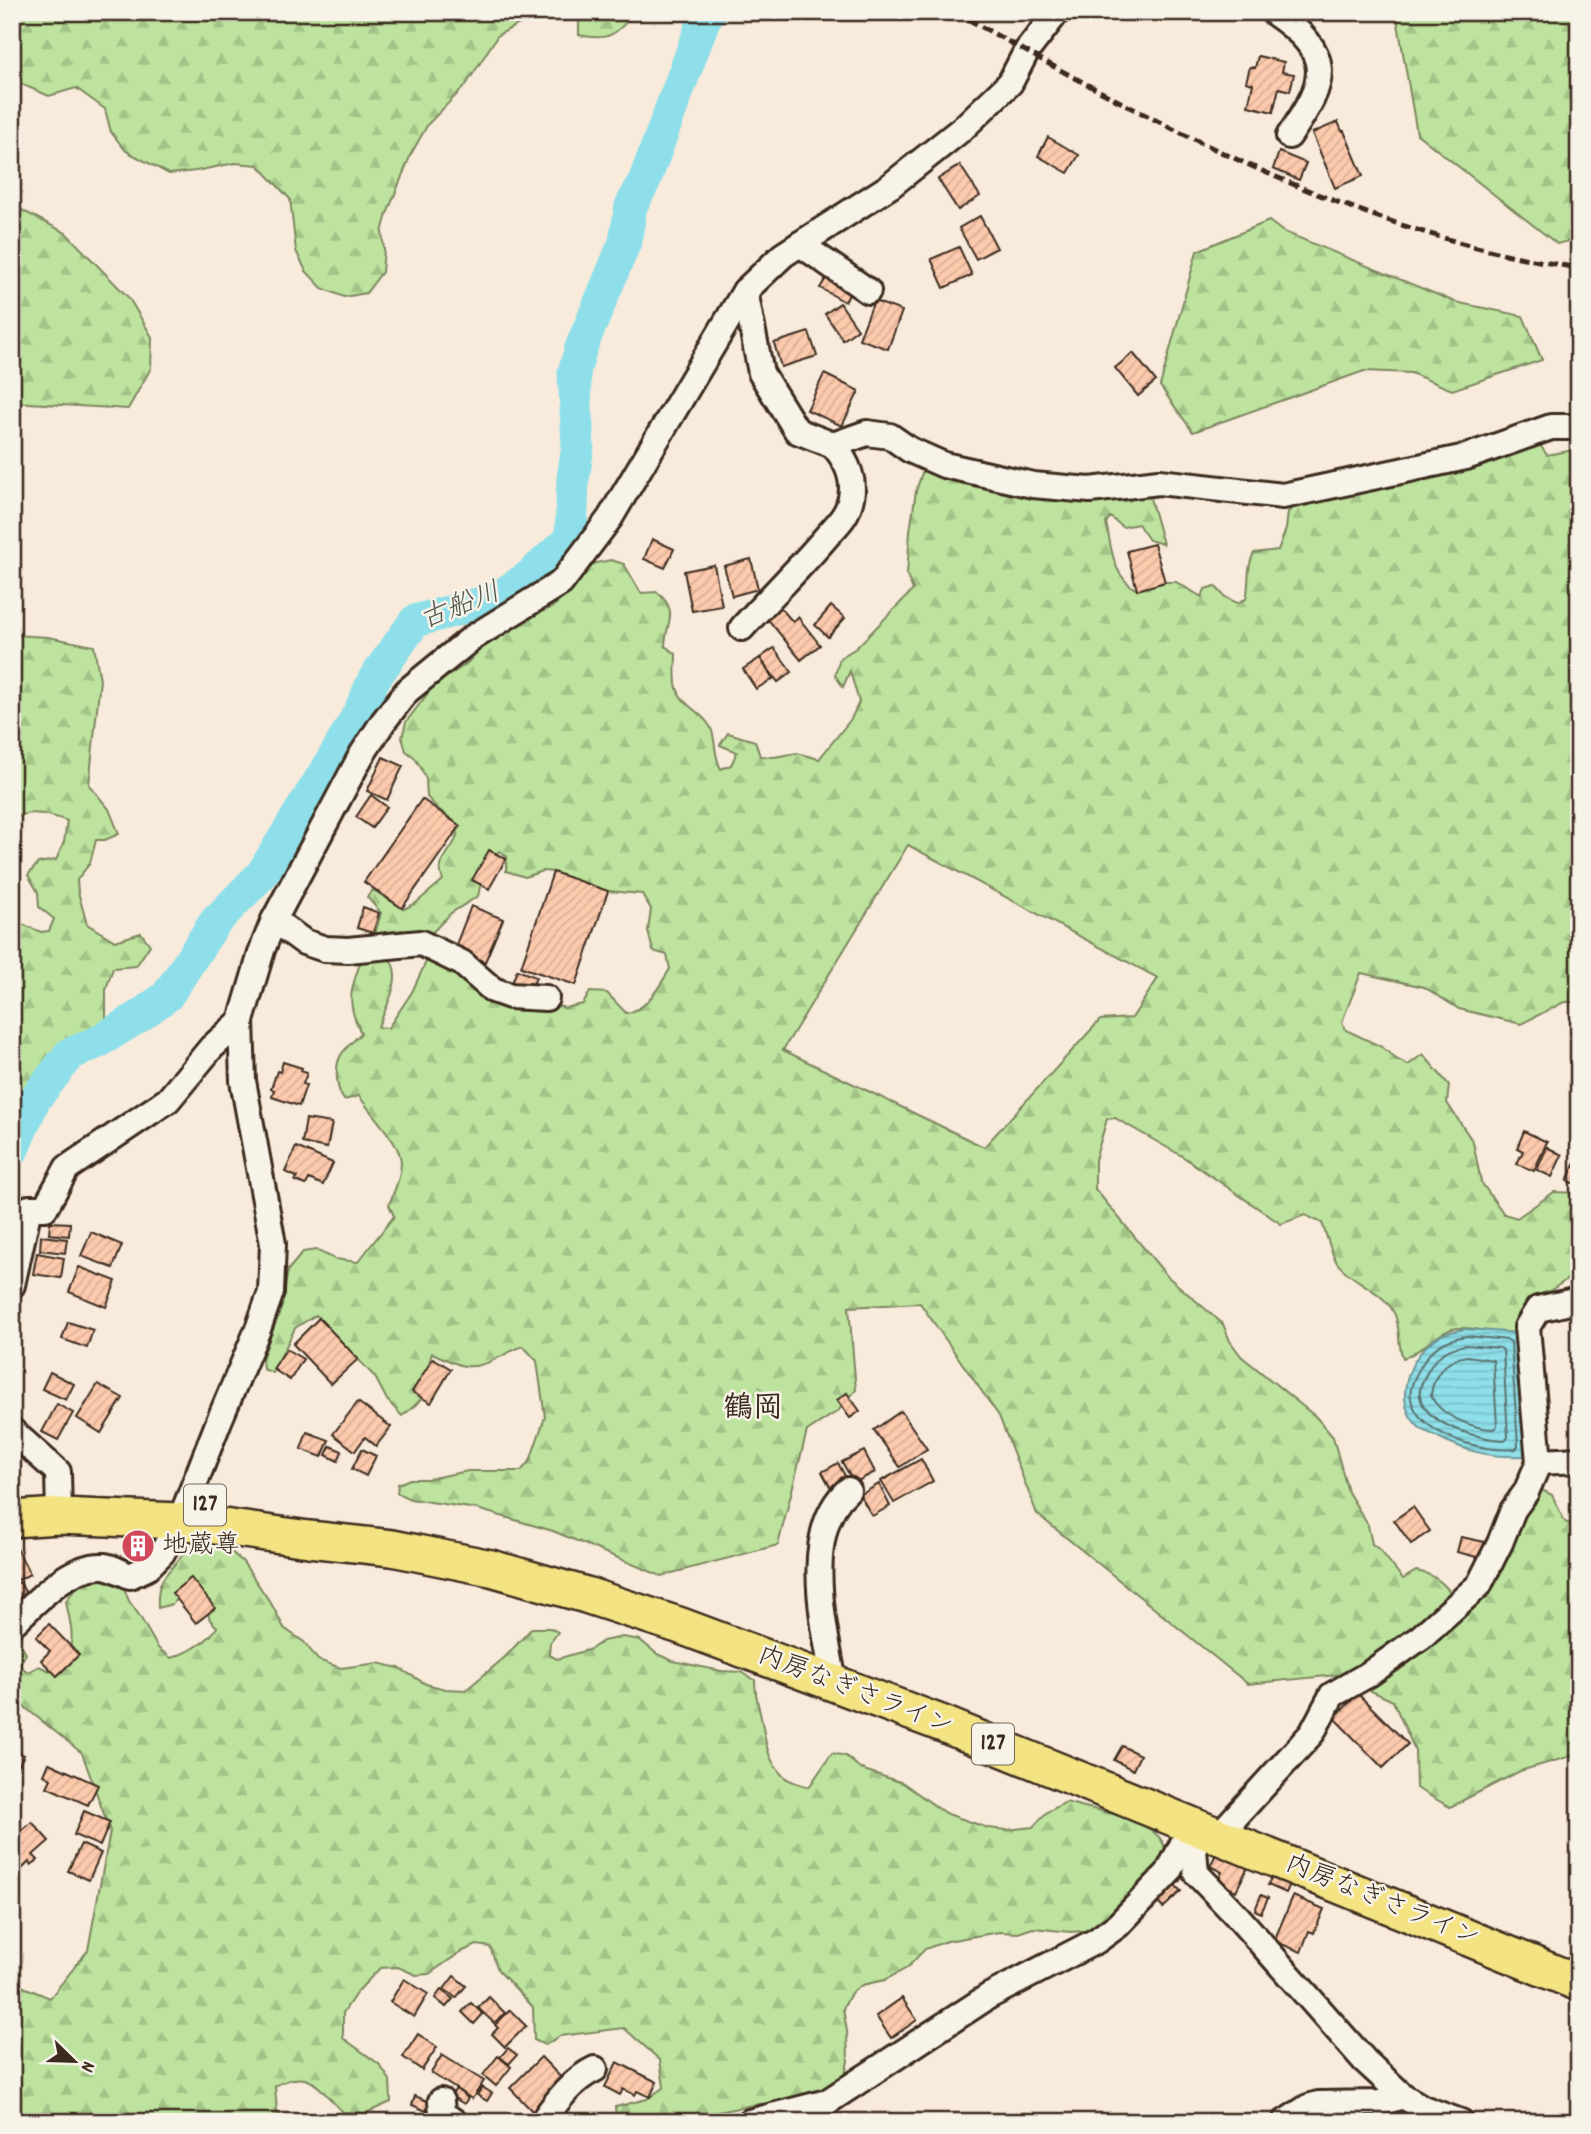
<svg xmlns="http://www.w3.org/2000/svg" width="1591" height="2134" font-family="Dekko,'Klee One',sans-serif">
<style>
.forest{fill:url(#forest-firs);stroke:#7c865e;stroke-width:2;fill-rule:evenodd}
.water{fill:url(#water-rules);stroke:#6d9798;stroke-width:2}
.lines{fill:none;stroke-linecap:round;stroke-linejoin:round}
.shore{stroke:#5c726f;stroke-width:2}
.river{stroke:#8edfe9;stroke-width:33}
.building{fill:url(#building-hatch);stroke:#3b2a1e;stroke-width:2}
.minor-casing{stroke:#3b2a1e;stroke-width:30}
.highway-casing{stroke:#3b2a1e;stroke-width:40}
.minor{stroke:#f7f3e8;stroke-width:24}
.highway{stroke:#f4e382;stroke-width:35}
.rail{stroke:#3b2a1e;stroke-width:5;stroke-dasharray:10 5;stroke-linecap:butt}
.labels{text-anchor:middle;dominant-baseline:central;stroke-width:5;stroke-linejoin:round;paint-order:stroke}
.shield{fill:#f7f3e8;stroke:#73665b;stroke-width:2}
.shield-label{font-size:24px;font-weight:bold;fill:#3b2a1e}
.poi-label{font-size:26px;fill:#3b2a1e;stroke:#f7f3e8;text-anchor:start}
.street-label{font-size:26px;fill:#3b2a1e;stroke:#f7f3e8}
.water-label{font-size:28px;font-style:italic;fill:#505751;stroke:#f7f3e8}
.quarter-label{font-size:30px;font-weight:bold;fill:#3b2a1e;stroke:#f7f3e8}
</style>
<defs>
<pattern id="forest-firs" width="22" height="20" patternUnits="userSpaceOnUse" patternTransform="scale(1.75)"><rect width="22" height="20" fill="#bde39e"/><path d="M5 1l3.5 6h-7zM16 11l3.5 6h-7z" fill="#a3c388"/></pattern>
<pattern id="water-rules" width="6" height="5" patternUnits="userSpaceOnUse" patternTransform="scale(1.75)"><rect width="6" height="5" fill="#8edfe9"/><path d="M0 2.5h6" fill="none" stroke="#7bc0c7"/></pattern>
<pattern id="building-hatch" width="6" height="6" patternUnits="userSpaceOnUse" patternTransform="scale(1.75)"><rect width="6" height="6" fill="#fdcaad"/><path d="M-1 1l2-2M0 6l6-6M5 7l2-2" fill="none" stroke="#daae94"/></pattern>
</defs>
<rect width="100%" height="100%" fill="#f8ebdc"/>
<filter id="ink" filterUnits="userSpaceOnUse"><feTurbulence type="fractalNoise" baseFrequency=".0143" numOctaves="2"/><feDisplacementMap in="SourceGraphic" scale="14" xChannelSelector="R" yChannelSelector="G"/><feConvolveMatrix kernelMatrix="1 2 1 2 8 2 1 2 1" color-interpolation-filters="sRGB"/></filter>
<g filter="url(#ink)">
<g class="forest">
<path d="M12,12H548L544,18L521,23L498,35L466,85L428,124L411,154L387,214L382,232L384,249L382,272L366,293L344,297L322,288L306,271L296,251L290,199L258,165L235,163L196,171L169,174L126,151L111,132L105,109L76,88L49,96L12,80Z"/>
<path d="M585,12H635C616,34 610,42 579,35V18Z"/>
<path d="M1396,12H1579V238L1557,244L1417,134Z"/>
<path d="M12,205L66,233L129,298L152,337L151,368L128,409L12,402Z"/>
<path d="M1269,221L1282,231L1455,302L1523,316L1542,360L1452,390L1411,373L1364,371L1193,432L1160,386L1197,251Z"/>
<path d="M1538,442L1547,455L1579,449V1002H1564L1521,1024L1459,1009L1424,987L1361,973L1342,1022L1346,1030L1382,1047L1396,1059L1408,1065L1423,1054L1449,1085L1447,1103L1473,1142L1481,1182L1504,1214L1517,1218L1554,1192L1579,1193V1271L1553,1289L1528,1302L1530,1316L1514,1337C1499,1334 1466,1325 1452,1329C1434,1335 1422,1352 1403,1358C1397,1344 1401,1330 1395,1315C1385,1291 1353,1283 1338,1264C1332,1257 1326,1233 1322,1223L1305,1215L1281,1224L1182,1156L1115,1118L1107,1119L1095,1160V1189L1167,1276L1223,1324L1230,1341L1241,1356L1316,1417L1333,1437L1348,1492L1368,1525L1372,1544L1380,1550L1403,1579L1416,1571C1436,1574 1447,1586 1458,1603L1491,1566L1540,1489L1552,1495L1565,1522L1579,1528V1760L1571,1756L1520,1771L1450,1807L1416,1788L1415,1750L1393,1701L1337,1675L1248,1684L1037,1514L999,1416L920,1303L849,1307L856,1390L838,1411L807,1431L778,1545L661,1576L553,1531L477,1509L410,1499L397,1493L398,1484L410,1479H427L468,1471H521L530,1461L545,1417L537,1361L523,1346C503,1353 486,1369 464,1366C454,1364 442,1357 432,1353C420,1386 438,1390 402,1416L387,1400L375,1377L316,1315L295,1328L273,1373L263,1369L262,1359L281,1309L288,1270L303,1252L316,1250L335,1259L358,1262L394,1216L389,1205C394,1191 404,1171 400,1156C397,1141 369,1111 359,1096L344,1100C336,1089 334,1067 341,1055C346,1047 355,1040 361,1033C346,1003 350,990 361,961L375,955H386C407,974 386,1006 378,1027L388,1028L412,992L430,953L543,1001L565,1008L583,1004L590,992L607,993L626,1013C648,1010 659,986 670,969L667,955L653,951L648,931L651,909L642,894L608,891L553,872L543,871L525,877L506,871L507,857L500,851L487,858L478,896L451,913L427,938H413L402,930L375,934L381,913L367,897L373,890L404,909L416,903L443,880C434,862 452,852 457,836C458,832 458,828 458,824L437,808L427,797L426,779L420,766L414,757L406,751L402,738L406,722L434,685L465,665L482,648L522,619L551,608L569,593L581,572L596,563L611,560L624,564L641,593L657,592C680,612 666,621 665,646L676,654C676,664 674,678 677,688C682,707 706,713 712,731C716,744 714,756 721,769L731,765L737,752L720,745L728,733L755,741L760,756L774,757L797,753L819,759L851,719L859,702L850,671L843,687L835,675L840,658L856,648L913,590L907,575L910,531L916,491L923,470L955,476L1147,487L1163,544L1149,540L1138,524L1123,527L1110,517L1106,523C1112,549 1112,576 1137,590L1165,582H1176L1202,597L1205,589L1215,586L1225,597L1237,603L1246,599C1250,582 1246,568 1254,553L1278,550L1286,529L1288,512L1298,504ZM908,845L1158,978L1132,1018L1100,1020L984,1147L783,1050Z"/>
<path d="M12,635L48,637L94,646L100,680L89,785L109,809L119,834L105,840H96L90,863L77,880L78,892L87,924L115,941L141,933L150,945L136,966L113,968L106,989V1019L100,1045L74,1070L54,1075L32,1094L24,1107L12,1108V920L41,932L49,931L54,919L39,907L38,892L28,875L38,863L56,860L64,842L67,821C52,815 28,808 12,819Z"/>
<path d="M209,1544L230,1551L243,1562L272,1605L284,1628L304,1642L318,1660L341,1668L378,1663L399,1668L426,1684L445,1689L466,1690L505,1657L532,1628H550L558,1632L550,1643L549,1655L557,1659L591,1649L603,1641L623,1637L640,1640L657,1654L673,1661L721,1671L741,1672L755,1680C755,1692 757,1701 760,1713C766,1737 764,1756 783,1776C789,1782 801,1784 809,1787L832,1753L846,1756L861,1769L903,1783L945,1813L988,1828L1006,1830L1033,1827L1047,1812L1066,1802C1098,1813 1190,1820 1160,1875C1153,1887 1118,1917 1106,1929L1071,1932L1033,1928L1018,1933L999,1932L947,1941L925,1949L907,1968L885,1980L862,1985L851,1993L843,2009L847,2031L848,2061L844,2079L826,2098L785,2105L757,2104L709,2114L698,2122H637L616,2117L615,2107L647,2099L664,2087L660,2060L624,2028L560,2036L545,2045L534,2040L533,2007L498,1970L490,1947L477,1945L461,1952L429,1974L416,1975L398,1967L380,1968L357,1992L343,2013V2038L379,2064L390,2080L391,2102L366,2113L343,2112C318,2089 312,2066 275,2086L277,2112L289,2122H12V1982L50,1998L88,1950L110,1831L82,1753L12,1697V1644L22,1646L26,1654L19,1665L28,1672L39,1666L50,1671C80,1647 72,1635 66,1601C83,1575 98,1575 124,1588L129,1601L139,1615L158,1648L171,1658C188,1652 208,1643 217,1627L210,1620L207,1610L187,1591L172,1604L158,1608C156,1572 171,1575 187,1548Z"/>
<path d="M1401,2106L1403,2122H1325L1329,2112Z"/>
</g>
<path class="water" d="M1465,1329L1518,1333L1525,1456C1492,1458 1467,1452 1438,1437C1432,1434 1423,1431 1419,1427C1393,1403 1407,1361 1431,1342C1441,1333 1452,1332 1465,1329Z"/>
<g class="lines">
<g class="shore">
<path d="M1466,1336L1508,1340L1511,1342L1518,1446L1516,1449C1483,1453 1419,1435 1411,1399C1409,1389 1415,1376 1420,1368C1431,1347 1444,1340 1466,1336Z"/>
<path d="M1466,1345L1500,1348L1503,1350L1508,1437L1506,1440C1482,1440 1425,1426 1420,1396C1418,1388 1424,1378 1428,1371C1437,1354 1448,1348 1466,1345Z"/>
<path d="M1467,1356L1493,1360L1497,1426L1495,1429C1474,1429 1439,1416 1431,1395C1433,1374 1447,1359 1467,1356Z"/>
</g>
<path class="river" d="M12,1151L34,1100L70,1054L98,1042L141,1015L167,996L215,922L262,874L339,749L360,711L374,679L415,621L496,599L531,575L568,541L571,535L573,479L578,446L574,372L581,348L625,242L631,206L644,182L705,17L710,12"/>
</g>
<g class="building">
<path d="M1258,56L1284,62L1282,72L1294,74L1290,91L1279,88L1273,112L1248,106L1253,84L1246,82L1250,67L1255,68Z"/>
<path d="M1338,122L1342,131H1344L1363,176L1335,188L1312,133Z"/>
<path d="M1048,137L1079,155L1068,173L1038,156Z"/>
<path d="M1279,152L1306,163L1299,180L1273,169Z"/>
<path d="M960,165L980,196L958,210L938,179Z"/>
<path d="M980,216L997,248L976,259L959,228Z"/>
<path d="M959,247L972,275L944,288L931,259Z"/>
<path d="M827,277L851,291L845,302L820,288Z"/>
<path d="M874,301L902,311L888,349L859,339Z"/>
<path d="M840,303L858,329L843,340L825,314Z"/>
<path d="M809,332L817,356L781,367L774,343Z"/>
<path d="M1133,353L1156,381L1138,396L1115,368Z"/>
<path d="M824,374L859,391L842,426L807,410Z"/>
<path d="M652,539L674,549L665,568L644,559Z"/>
<path d="M1154,544L1165,582L1137,590L1127,551Z"/>
<path d="M751,559L758,589L732,596L724,566Z"/>
<path d="M714,565L722,606L692,611L684,571Z"/>
<path d="M779,606L793,622L798,617L820,645L801,660L766,617Z"/>
<path d="M831,606L845,618L828,637L815,625Z"/>
<path d="M774,648L792,672L778,682L760,658Z"/>
<path d="M760,658L773,679L756,689L743,669Z"/>
<path d="M383,757L403,766L387,800L367,791Z"/>
<path d="M371,795L387,807L372,828L356,817Z"/>
<path d="M422,799L460,826L402,908L364,882Z"/>
<path d="M489,850L506,859L489,889L472,880Z"/>
<path d="M553,872L608,891L576,985L521,967Z"/>
<path d="M471,906L503,919L485,962L454,950Z"/>
<path d="M363,907L379,913L373,933L357,928Z"/>
<path d="M517,970L536,977L531,990L512,983Z"/>
<path d="M283,1062L302,1068L301,1071L307,1073L303,1084L306,1085L299,1106L272,1097L274,1090L271,1089L277,1071L280,1072Z"/>
<path d="M306,1119L332,1123L327,1148L302,1143Z"/>
<path d="M1524,1131L1547,1142L1534,1171L1517,1164L1523,1151L1517,1148Z"/>
<path d="M296,1147L333,1163L323,1185L309,1179L306,1185L295,1181L297,1177L285,1172Z"/>
<path d="M1547,1147L1562,1155L1552,1177L1537,1170Z"/>
<path d="M1579,1153V1185L1567,1181Z"/>
<path d="M50,1222L70,1223L69,1236L49,1234Z"/>
<path d="M91,1232L122,1245L113,1268L81,1256Z"/>
<path d="M41,1236L67,1239L65,1253L40,1250Z"/>
<path d="M37,1253L64,1258L61,1278L33,1274Z"/>
<path d="M79,1267L116,1281L106,1307L69,1292Z"/>
<path d="M319,1318L358,1359L331,1384L293,1344Z"/>
<path d="M68,1322L93,1330L87,1348L62,1339Z"/>
<path d="M286,1349L303,1359L290,1380L273,1369Z"/>
<path d="M433,1358L451,1369L431,1403L412,1392Z"/>
<path d="M50,1372L74,1384L66,1400L42,1389Z"/>
<path d="M98,1384L123,1398L101,1433L77,1418Z"/>
<path d="M847,1393L860,1411L850,1418L837,1400Z"/>
<path d="M358,1402L391,1427L376,1446L365,1437L355,1451L333,1434Z"/>
<path d="M57,1404L73,1413L58,1440L42,1432Z"/>
<path d="M901,1411L927,1449L900,1467L874,1430Z"/>
<path d="M307,1432L329,1440L322,1457L301,1449Z"/>
<path d="M330,1446L342,1451L338,1461L326,1455Z"/>
<path d="M362,1449L376,1456L366,1476L352,1469Z"/>
<path d="M864,1451L875,1472L854,1483L842,1462Z"/>
<path d="M921,1459L933,1481L894,1503L881,1481Z"/>
<path d="M838,1463L849,1483L833,1492L822,1472Z"/>
<path d="M879,1484L890,1506L872,1516L860,1495Z"/>
<path d="M1413,1507L1430,1531L1411,1544L1394,1520Z"/>
<path d="M1461,1537L1485,1542L1481,1558L1457,1552Z"/>
<path d="M17,1549L30,1574L12,1583V1551Z"/>
<path d="M191,1578L215,1608L196,1623L172,1593Z"/>
<path d="M20,1582L28,1598L12,1606V1586Z"/>
<path d="M49,1624L79,1655L57,1676L41,1660L50,1651L36,1637Z"/>
<path d="M1358,1694L1408,1744L1383,1768L1334,1718Z"/>
<path d="M1122,1746L1140,1755L1133,1770L1114,1760Z"/>
<path d="M12,1749L24,1755L12,1778Z"/>
<path d="M49,1763L98,1785L88,1805L47,1787L51,1779L44,1775Z"/>
<path d="M84,1811L110,1822L100,1846L74,1835Z"/>
<path d="M32,1822L49,1841L33,1855L38,1860L31,1865L29,1862L22,1869L17,1864L12,1869V1839Z"/>
<path d="M81,1844L101,1853L89,1880L68,1871Z"/>
<path d="M1217,1852L1248,1867L1236,1891L1217,1882L1222,1872L1210,1866Z"/>
<path d="M1272,1877L1290,1884L1286,1893L1268,1885Z"/>
<path d="M1171,1882L1181,1891L1163,1908L1154,1899Z"/>
<path d="M1261,1895L1268,1898L1261,1913L1255,1910Z"/>
<path d="M1293,1896L1324,1909L1314,1933L1309,1931L1301,1952L1274,1941Z"/>
<path d="M454,1976L466,1986L456,1998L444,1989Z"/>
<path d="M404,1979L428,1994L414,2017L390,2002Z"/>
<path d="M441,1990L453,1999L446,2007L435,1998Z"/>
<path d="M489,1997L505,2013L494,2023L478,2008Z"/>
<path d="M902,1998L917,2020L891,2038L876,2016Z"/>
<path d="M471,2003L483,2014L474,2024L462,2012Z"/>
<path d="M510,2010L526,2026L505,2047L492,2034L498,2028L495,2025Z"/>
<path d="M418,2034L437,2047L422,2070L403,2057Z"/>
<path d="M508,2048L517,2055L509,2064L500,2057Z"/>
<path d="M442,2055L484,2081L472,2099L431,2073Z"/>
<path d="M498,2056L511,2067L496,2086L483,2075Z"/>
<path d="M541,2057L569,2086L538,2117L510,2088Z"/>
<path d="M617,2062L657,2082L650,2097L637,2091L635,2095L623,2089L620,2095L605,2087Z"/>
<path d="M482,2087L492,2093L487,2101L477,2095Z"/>
<path d="M456,2089L468,2098L464,2104L451,2096Z"/>
<path d="M415,2096L430,2102L426,2111L412,2105Z"/>
</g>
<g class="lines">
<defs>
<g id="minor">
<path d="M1273,12C1335,54 1328,80 1289,136"/>
<path d="M800,244L868,291"/>
<path d="M745,291L761,373L797,431L833,445L867,433L890,436L910,450L944,465L1033,485L1090,490L1159,482L1283,496L1466,457L1551,427H1579"/>
<path d="M742,628C770,597 800,568 827,536C835,527 846,517 849,505C857,483 848,462 833,445"/>
<path d="M274,920L304,942L325,949L348,950L421,943L462,963L493,990L510,996L546,998"/>
<path d="M12,1285L29,1208H45L67,1168L168,1100L211,1048L241,1021"/>
<path d="M12,1431L58,1472L59,1516"/>
<path d="M1539,1462L1579,1460"/>
<path d="M12,1624C37,1602 68,1564 104,1566C113,1567 122,1573 130,1576L147,1568L162,1553L180,1521L219,1421L258,1329L271,1292L273,1244L243,1081L241,1021L262,950L274,920L361,756L383,722L407,691L472,638L561,583L610,518L745,291L783,255L890,186L963,128L1010,83L1026,52L1057,12"/>
<path d="M834,1683C825,1629 800,1532 848,1490"/>
<path d="M1192,1826L1196,1873L1237,1916L1365,2061L1403,2096L1423,2108L1461,2122"/>
<path d="M1218,1836L1312,1733L1332,1695L1369,1674L1421,1637L1479,1585L1500,1543L1513,1510L1526,1492L1539,1462L1527,1327L1538,1309L1579,1300"/>
<path d="M441,2101L442,2113L455,2122"/>
<path d="M542,2122C556,2102 573,2079 595,2069"/>
<path d="M749,2122L827,2102L989,1996L1096,1941L1118,1925L1168,1873L1192,1825"/>
<path d="M1285,2122L1308,2107L1318,2104L1380,2103L1403,2096"/>
</g>
<path id="highway" d="M12,1519L59,1516L180,1521L309,1539L392,1548L491,1568L586,1595L681,1626L943,1724L1579,1983"/>
</defs>
<use href="#minor" class="minor-casing"/>
<use href="#highway" class="highway-casing"/>
<use href="#minor" class="minor"/>
<use href="#highway" class="highway"/>
<path class="rail" d="M955,12C1151,121 1354,234 1579,268"/>
</g>
</g>
<defs>
<symbol id="building-disc" viewBox="-11 -11 22 22"><circle r="9.5" fill="#d1495b" stroke="#f7f3e8"/><path d="M-4-6H4V6H1V3H-1V6H-4ZM-2.5-4.3h1.7v1.8h-1.7ZM.8-4.3h1.7v1.8H.8ZM-2.5-1h1.7V.8h-1.7ZM.8-1h1.7V.8H.8Z" fill="#fff"/></symbol>
</defs>
<g fill-rule="evenodd">
<use href="#building-disc" x="119" y="1527" width="38" height="38"/>
</g>
<g class="labels">
<g class="shield">
<rect x="184" y="1484.5" width="42" height="41" rx="5"/>
<rect x="972" y="1723.5" width="42" height="41" rx="5"/>
</g>
<g class="shield-label">
<text x="205" y="1505">127</text>
<text x="993" y="1744">127</text>
</g>
<g class="poi-label">
<text x="162" y="1546">地蔵尊</text>
</g>
<g class="street-label">
<text transform="translate(855 1692) rotate(21)">内房なぎさライン</text>
<text transform="translate(1382 1902) rotate(22)">内房なぎさライン</text>
</g>
<g class="water-label">
<text transform="translate(461 608) rotate(-21)">古船川</text>
</g>
<g class="quarter-label">
<text x="753" y="1410">鶴岡</text>
</g>
</g>
<rect width="1591" height="2134" fill="none" stroke="#f7f3e8" stroke-width="42"/>
<rect x="21" y="21" width="1549" height="2092" fill="none" stroke="#3b2a1e" stroke-width="2.5" filter="url(#ink)"/>
<g transform="translate(74 2061) rotate(113)" stroke="#f7f3e8" stroke-width="5" paint-order="stroke">
<path d="M0-5L12 26L0 18L-12 26Z" fill="#3b2a1e"/>
<text y="-10" font-size="19" font-weight="bold" text-anchor="middle" fill="#3b2a1e">N</text>
</g>
</svg>
